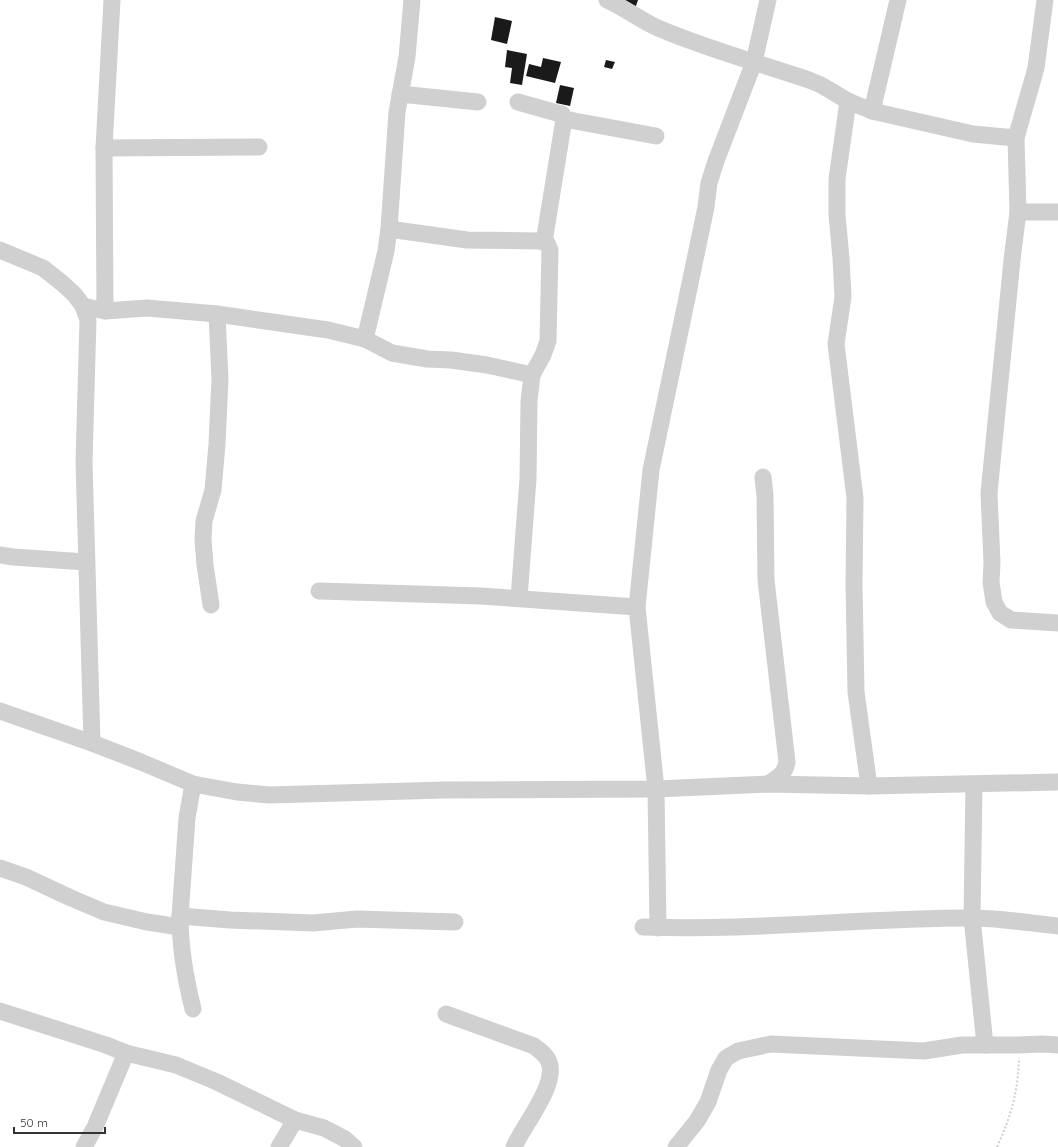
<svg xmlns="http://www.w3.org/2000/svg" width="1058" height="1147" font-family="Quicksand,sans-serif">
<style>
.building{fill:#1a1a1a}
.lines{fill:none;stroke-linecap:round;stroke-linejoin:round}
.path{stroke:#d0d0d0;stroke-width:2;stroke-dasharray:2 2;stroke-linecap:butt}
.minor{stroke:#d0d0d0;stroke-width:17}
</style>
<rect width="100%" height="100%" fill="#fff"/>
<g class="building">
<path d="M624,0H638L636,6L624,3Z"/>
<path d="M495,17L512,21L507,44L491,40Z"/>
<path d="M507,50L527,54L522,85L510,83L512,68L505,67Z"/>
<path d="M543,58L561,62L555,83L526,76L529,64L541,67Z"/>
<path d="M606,60L615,62L612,69L604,67Z"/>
<path d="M560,85L574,88L570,106L556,103Z"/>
</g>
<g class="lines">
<path class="path" d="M997,1147C1011,1116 1018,1093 1019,1058"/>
<g class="minor">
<path d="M607,0C625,8 640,20 658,28C707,49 759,63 809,80L821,85L848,101L872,111L973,134L1016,138"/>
<path d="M1045,0L1036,68L1016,138L1018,212L1012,260L989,493L992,563L991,582L994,602L1000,613L1011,620L1058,623"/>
<path d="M400,94L478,102"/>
<path d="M848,101L837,179V215L841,258L843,297L836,344L855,498L854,585L856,692L869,786"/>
<path d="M518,102L557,113L562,114L564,119L544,242"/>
<path d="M872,111L898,0"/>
<path d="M564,119L656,136"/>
<path d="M104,148L259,147"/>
<path d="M1018,212H1058"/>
<path d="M389,229L467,240L540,241L547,243L550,250L548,341L543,355L532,375"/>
<path d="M0,250L43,268L62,283L75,295L83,306L88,320L84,462L92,743"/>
<path d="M83,306L105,311L147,308L217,314L328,330L365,339L392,353L427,359L451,360L487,365L532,375L529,401L528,479L519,598"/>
<path d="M105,311L104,148L112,0"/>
<path d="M365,339L386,251L389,229L397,112L407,57L412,0"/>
<path d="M763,477L765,496L766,580L787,762C785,774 778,778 768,784"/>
<path d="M0,555L13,557L86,562"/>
<path d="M319,591L481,596L637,607L656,789L658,928"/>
<path d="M211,605L205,565L203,539L204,521L213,490L217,444L220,379L217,314"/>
<path d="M637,607L651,470L706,207L709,183L716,161L754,62L768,0"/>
<path d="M0,711L92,743L141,762L193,784L237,792L269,795L444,790L656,789L768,784L869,786L1058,782"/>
<path d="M193,784L187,818L180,916C180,944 186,981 193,1009"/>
<path d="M974,785L972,918L985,1045"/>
<path d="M0,868L26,877L71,898L104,912L147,922L180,927"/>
<path d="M180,916L230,920L313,923L357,919L455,922"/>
<path d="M643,927C753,931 861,918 970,918C999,918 1029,923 1058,926"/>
<path d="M0,1011L106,1045L126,1053L176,1065L217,1082L295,1120L324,1128L345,1139L354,1147"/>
<path d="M446,1014L534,1046C540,1051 547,1055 549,1062C558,1084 523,1126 514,1147"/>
<path d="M84,1147L95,1127L126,1053"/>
<path d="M279,1147L295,1120"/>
<path d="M676,1147L697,1121L708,1102L719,1070L726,1058L738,1051L771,1044L924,1051L962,1045H1018L1043,1044L1058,1045"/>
</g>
</g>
<path d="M14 1127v6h91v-6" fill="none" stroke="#333333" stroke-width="2"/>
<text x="20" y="1127" font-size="12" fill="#333333" stroke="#ffffff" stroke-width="3" paint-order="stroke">50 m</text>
</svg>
